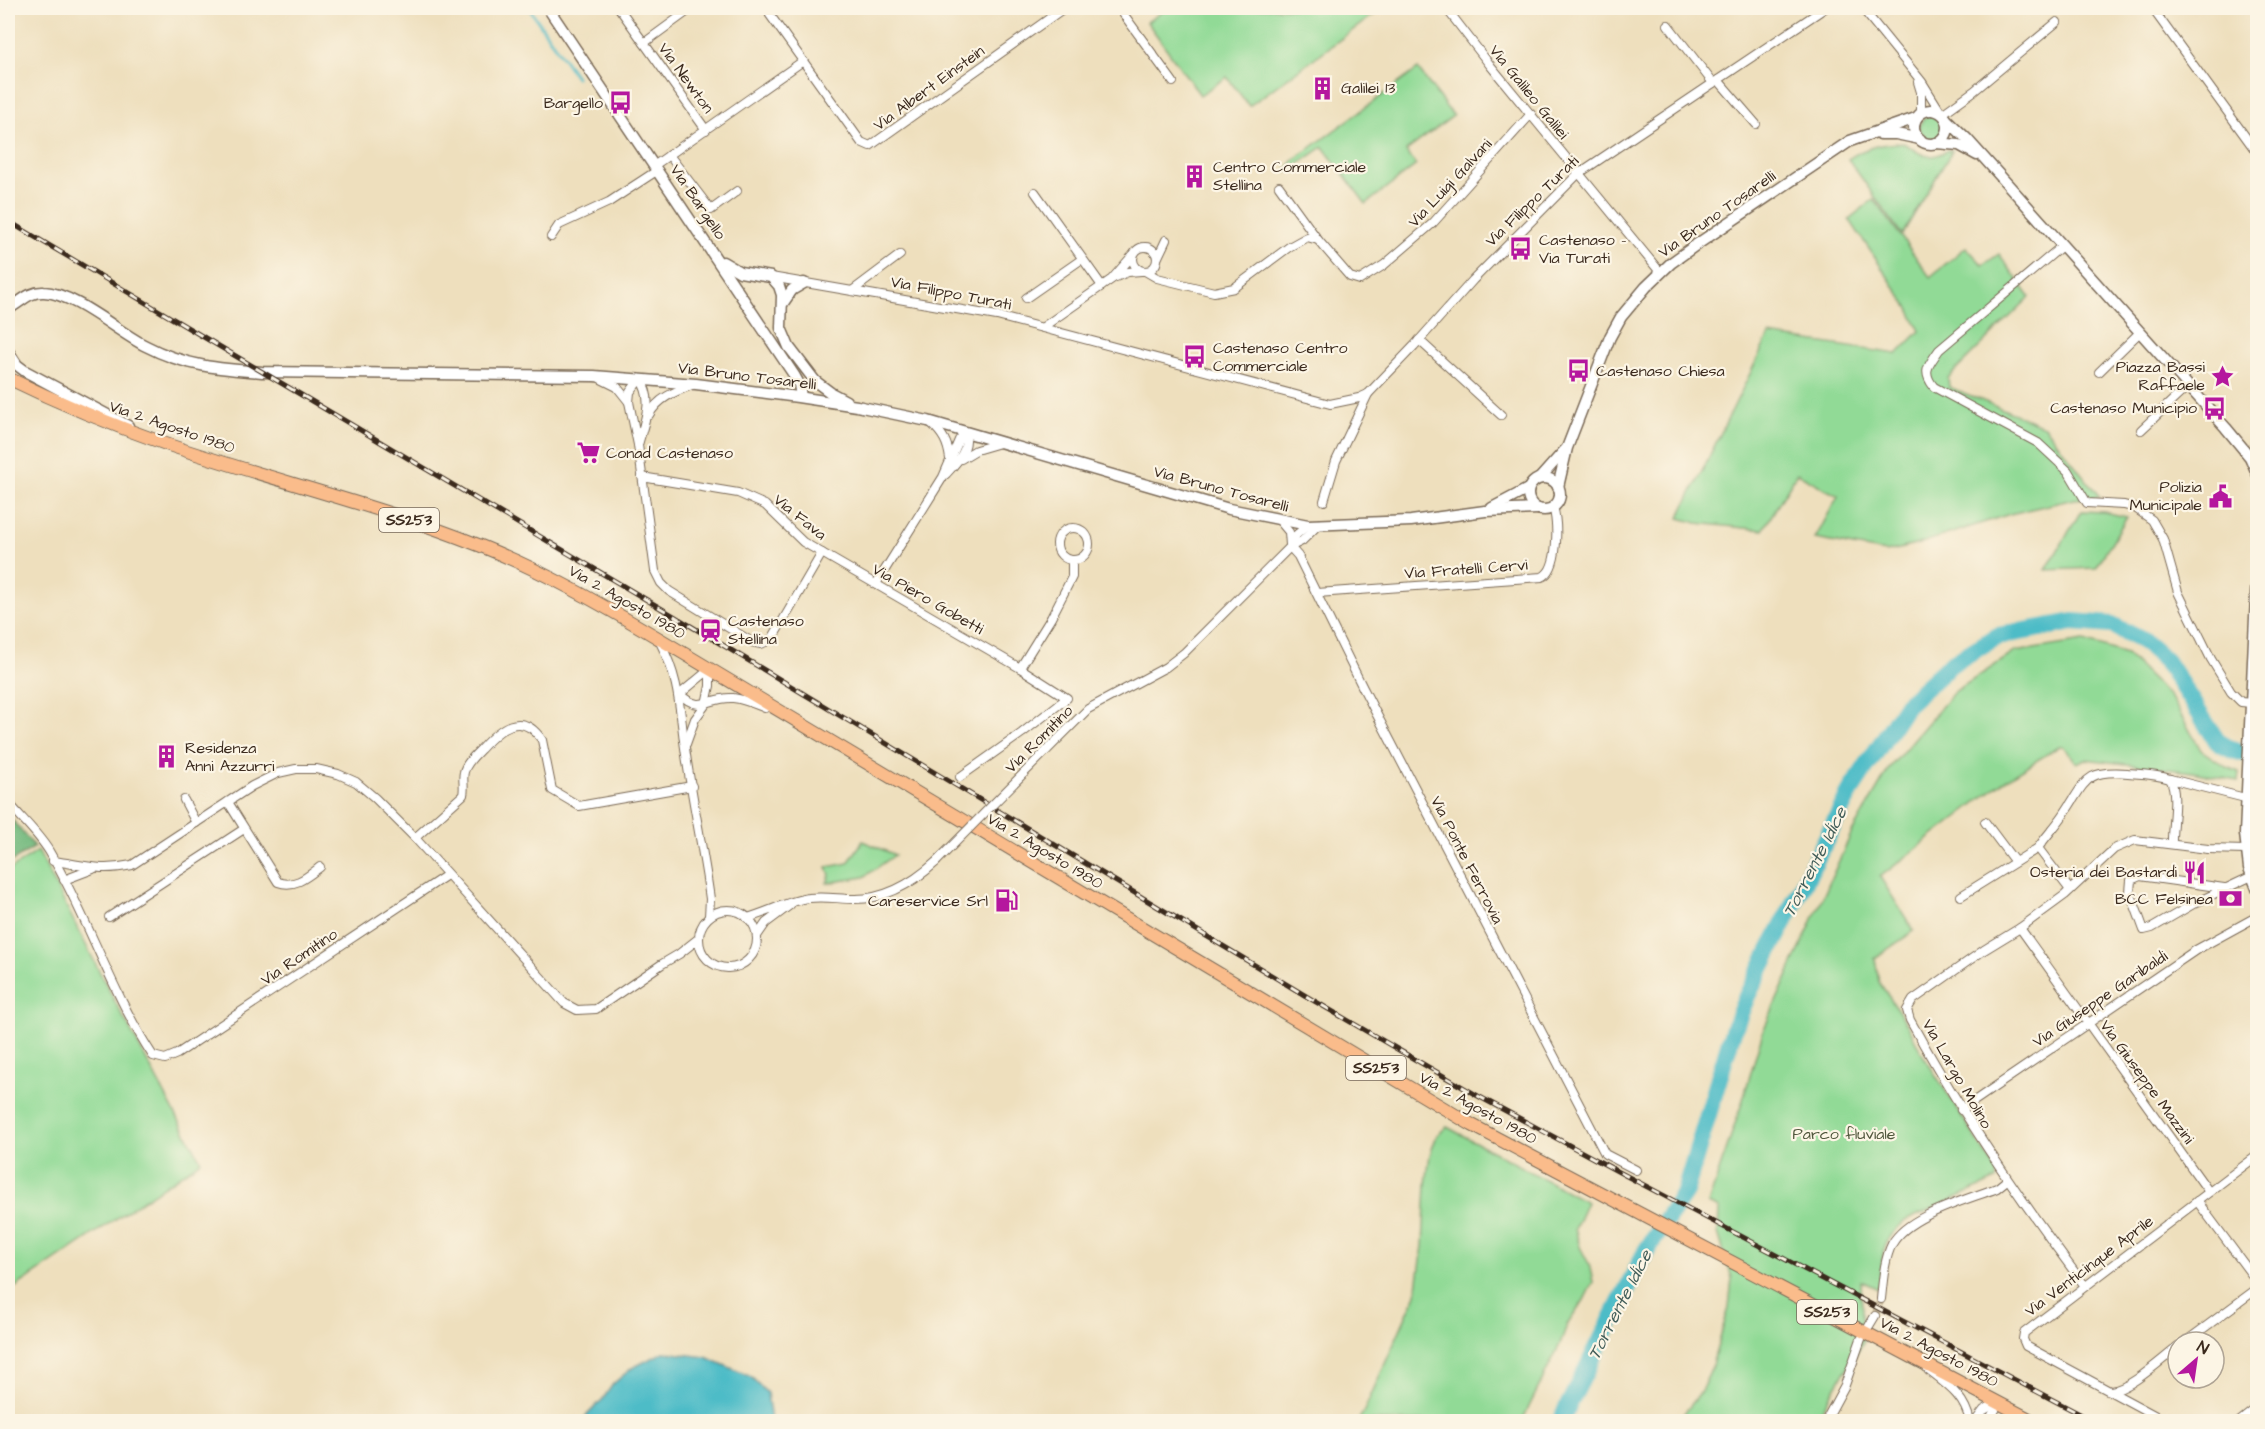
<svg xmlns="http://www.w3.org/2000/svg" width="2265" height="1429" font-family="'Architects Daughter',sans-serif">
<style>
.green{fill:#91da96;stroke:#66825a;stroke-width:1.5}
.forest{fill:#74ba7f;stroke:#58724e;stroke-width:1.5}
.water{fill:#4ebcc7;stroke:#447372;stroke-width:1.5}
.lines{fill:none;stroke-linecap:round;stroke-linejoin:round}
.stream{stroke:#4ebcc7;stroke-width:3}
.river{stroke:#4ebcc7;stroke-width:18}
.minor-tunnel{stroke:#cabb9d;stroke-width:8;stroke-dasharray:8 4;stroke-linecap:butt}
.minor-casing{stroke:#7a6956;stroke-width:10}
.tertiary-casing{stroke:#7a6956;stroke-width:13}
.primary-casing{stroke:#7a6956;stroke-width:14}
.minor{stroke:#fff;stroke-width:8}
.tertiary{stroke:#fff;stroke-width:10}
.primary{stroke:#fabc8b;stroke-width:12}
.rail-casing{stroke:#3b2a1e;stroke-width:5}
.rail{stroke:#fcf5e5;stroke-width:3;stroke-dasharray:9;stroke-linecap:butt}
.minor-bridge-casing{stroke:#7a6956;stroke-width:10;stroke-linecap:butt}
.minor-bridge{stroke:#fff;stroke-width:8}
.labels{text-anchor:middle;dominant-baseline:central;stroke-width:4.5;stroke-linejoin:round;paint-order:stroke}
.shield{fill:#fcf5e5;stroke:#75675a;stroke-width:1.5}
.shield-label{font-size:15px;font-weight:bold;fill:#3b2a1e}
.street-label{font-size:16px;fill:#3b2a1e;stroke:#fcf5e5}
.poi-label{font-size:16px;fill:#3b2a1e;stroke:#fcf5e5;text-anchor:start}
.park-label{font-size:16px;fill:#50563c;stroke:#fcf5e5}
.water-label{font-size:18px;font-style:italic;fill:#425d59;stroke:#fcf5e5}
</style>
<rect width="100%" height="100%" fill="#fcf5e5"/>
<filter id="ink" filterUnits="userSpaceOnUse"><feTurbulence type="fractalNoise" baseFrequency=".0167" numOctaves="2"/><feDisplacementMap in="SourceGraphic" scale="12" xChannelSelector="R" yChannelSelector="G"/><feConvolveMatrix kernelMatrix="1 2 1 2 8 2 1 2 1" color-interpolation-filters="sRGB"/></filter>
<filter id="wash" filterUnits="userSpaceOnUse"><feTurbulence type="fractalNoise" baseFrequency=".008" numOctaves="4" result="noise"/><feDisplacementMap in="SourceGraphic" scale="24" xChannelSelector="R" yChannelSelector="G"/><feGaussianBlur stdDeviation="1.35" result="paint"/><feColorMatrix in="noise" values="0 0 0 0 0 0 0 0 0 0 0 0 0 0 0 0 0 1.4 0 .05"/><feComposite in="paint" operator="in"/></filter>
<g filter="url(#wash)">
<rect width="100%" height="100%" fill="#eedfbd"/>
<g class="green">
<path d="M1168,8H1383L1249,106L1227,77L1200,95L1147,22Z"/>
<path d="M1418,69L1453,116L1406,151L1416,165L1366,204L1323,147L1287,172L1288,167L1294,160Z"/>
<circle cx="1932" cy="127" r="12"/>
<path d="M1904,143C1915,150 1924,159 1937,155C1943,153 1946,150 1952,151L1902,235L1848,159C1866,147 1882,143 1904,143Z"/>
<path d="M1874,199L1930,277L1966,247L1983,265L1999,254L2030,297L1948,378L1949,387L2044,426L2100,497L2074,499L2010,514L1915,545L1886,552L1815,539L1838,496L1797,473L1763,530L1697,523L1679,518L1769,335L1897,354L1920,331L1908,307L1849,219Z"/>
<path d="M2081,511L2104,512L2127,517L2096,568L2046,570Z"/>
<path d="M2084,641L2126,654L2171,698L2201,750L2226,767L2239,772L2238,781L2192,772L2085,759L2077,763L2063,746H2060L2005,780L1880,877L1914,931L1875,958L1879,982L1907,1024L1921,1052L1997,1172L1996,1180L1905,1221C1877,1246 1885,1256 1878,1289L1861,1281L1863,1342L1815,1421L1677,1422L1699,1395L1710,1372L1729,1307L1732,1278L1718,1233L1719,1209L1708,1204L1742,1103L1763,1031L1851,834L1890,767L1954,692L2015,652Z"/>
<path d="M863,841L895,855L864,877L827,883L830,875L827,867L848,863Z"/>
<path d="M38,851L113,998L201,1161L8,1292V871Z"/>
<path d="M1447,1127L1587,1202L1575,1229L1580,1247L1589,1264L1593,1282L1584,1300L1567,1325L1560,1344L1522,1421H1358L1364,1411L1416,1294L1423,1246L1426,1184L1430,1155L1437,1135Z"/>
</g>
<path class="forest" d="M8,815L35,847L8,864Z"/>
<path class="water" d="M664,1352L706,1357L751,1377L767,1393L771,1421H581L603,1399L613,1384L632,1368Z"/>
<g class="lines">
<path class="stream" d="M529,8L576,77"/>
<path class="river" d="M1560,1422L1646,1251L1685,1192L1733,1031L1747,996L1851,790L1907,704L1951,664L1998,636L2073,622L2112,625L2143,641L2166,661L2217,741C2230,751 2241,753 2258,755"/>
</g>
</g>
<g filter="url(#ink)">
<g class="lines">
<path class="minor-tunnel" d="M1875,1316L1881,1299"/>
<defs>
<g id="minor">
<path d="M619,8L706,130"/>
<path d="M769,8L770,15L803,61"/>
<path d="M1119,8L1173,82"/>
<path d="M1446,8L1490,65L1660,272"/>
<path d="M1862,8L1922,82L1942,114L1974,91L2057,22"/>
<path d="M2152,8L2258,154"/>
<path d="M1668,25L1713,83"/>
<path d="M644,43L692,8"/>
<path d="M1718,80L1756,124"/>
<path d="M1918,82L1921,92V113"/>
<path d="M669,155L711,210L737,191"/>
<path d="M655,165L803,61L861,142L870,146L1064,8"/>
<path d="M1279,186L1318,240"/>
<path d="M1035,192L1102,286"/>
<path d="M551,237L559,225L609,202L658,170"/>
<path d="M2063,245L1939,350C1929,365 1921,371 1934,387L2038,443L2068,471L2087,503L2124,505L2135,508L2152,520L2163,539L2178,592L2211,659L2231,692L2241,702L2251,703"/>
<circle cx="1145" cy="259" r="12"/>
<path d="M1157,259L1166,240"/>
<path d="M1145,271L1157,278L1214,292L1234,288L1289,247L1307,237L1318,240L1350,277L1360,280L1384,265L1433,223L1531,114"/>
<path d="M771,277L997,316L1330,404L1359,398L1368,394L1414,346L1473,280L1578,174L1825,8"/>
<path d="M1116,277L1128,272L1141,271"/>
<path d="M852,291L900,255"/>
<path d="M1026,298L1082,259"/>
<path d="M1043,327L1112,279L1133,255"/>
<path d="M1419,340L1501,415"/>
<path d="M2099,372L2140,332"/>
<path d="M601,379L617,387L629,402"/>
<path d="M649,415C658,398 674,392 692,385"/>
<path d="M931,423C943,434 948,443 950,459"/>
<path d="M2141,430L2188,386"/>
<path d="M638,445C644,422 655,400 640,379L630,392L629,402L638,445L655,571L661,583L669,591L752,642L761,644L772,639L822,553L803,542L765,505L738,493L642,477"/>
<path d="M961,459L976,450L1000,443"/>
<path d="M946,474C959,460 968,451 966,432"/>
<path d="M1324,501L1336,461L1368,394"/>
<path d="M1279,520L1289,532L1290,545"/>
<circle cx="1073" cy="544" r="16"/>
<path d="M1290,547L1298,556L1363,688L1605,1154L1636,1170"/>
<path d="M1290,547L1302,541L1318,525"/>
<path d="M822,553L1020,668L1067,698L1022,733L960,777"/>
<path d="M876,584L943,477L959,440L966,432"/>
<path d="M1317,593L1542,577C1559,570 1558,523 1553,507"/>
<path d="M660,642C680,681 679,706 685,748C692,799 703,848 710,899L709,916"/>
<path d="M1020,668L1051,618L1072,577V561"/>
<path d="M680,694C701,715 710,696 733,698C744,699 755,704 765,708"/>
<path d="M680,694L710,669"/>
<path d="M686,744L695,719L706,704L710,686V669"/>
<path d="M1023,774L1088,709L1166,667L1184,653L1290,547L1296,535L1308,525"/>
<path d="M2170,779L2245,798"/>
<path d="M184,800L196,823"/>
<path d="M8,802C21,818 38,833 49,851C88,917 111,992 153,1056L165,1059L177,1054L447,875"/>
<path d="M228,802L278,882C295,888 307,877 320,867"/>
<path d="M1985,822L2015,862"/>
<path d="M415,838L463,795C465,787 462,779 464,772C466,763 475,755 481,749C499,729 521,709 542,740L552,790L579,806L692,786"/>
<path d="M2247,853H2258"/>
<path d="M53,861C85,865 99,872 132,865L252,786L278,773L296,769H316L338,774L356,782L375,798L415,838L564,1003L577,1010L596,1009L662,964L679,954L698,939"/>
<path d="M64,880L93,869"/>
<path d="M2224,888L2140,876L2131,880L2130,892L2144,930L2152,928L2195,903L2252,876"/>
<path d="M2070,890L2038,848C2046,836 2056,826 2064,814C2086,782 2084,769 2128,773C2143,774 2156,774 2170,779C2179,794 2171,826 2172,844"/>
<path d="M1961,896L2038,848"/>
<circle cx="728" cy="939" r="29"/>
<path d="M109,917L244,829"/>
<path d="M747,918C766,913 790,900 809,898C824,896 839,899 855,899C887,899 913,883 936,862"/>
<path d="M2020,928L2209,1192"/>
<path d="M757,936L766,923L790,905"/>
<path d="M1961,1110L2196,950L2258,916"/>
<path d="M2197,1201L2258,1283"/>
<path d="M2085,1286C2020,1200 1962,1115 1910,1020L1907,1010L1913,1000L1984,950L2020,928L2065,895L2114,849L2135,840L2208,849L2246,850"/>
<path d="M1881,1299C1883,1281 1884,1260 1892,1244C1908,1215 1967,1200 1997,1188L2007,1180"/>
<path d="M1869,1326L1875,1316"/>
<path d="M2185,1342L2258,1288"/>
<path d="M1928,1370C1947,1385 1965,1396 1970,1422"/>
<path d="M2110,1391C2128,1391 2162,1359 2178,1347"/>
<path d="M1825,1422L1845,1385L1861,1339"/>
<path d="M1975,1422L1984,1410L1998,1402"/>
<path d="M1988,1422L1995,1410L1998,1402"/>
<path d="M2167,1422L2026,1346L2023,1339L2024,1333L2258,1155"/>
<path d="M2239,1422L2258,1407"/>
</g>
<g id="tertiary">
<path d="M548,8L794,375L799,384L801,397"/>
<circle cx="1931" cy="127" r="17"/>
<path d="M1946,119L1967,139L2226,428L2250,457L2258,475"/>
<path d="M1880,134H1896L1920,139"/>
<path d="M1936,143L1959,145L1977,155"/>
<path d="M723,262L740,272L771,277L779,286L782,295L781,328L789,347L815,381L831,393L846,401"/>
<path d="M783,303L792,290L804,283"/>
<path d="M8,309C20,303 29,291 44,292C74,293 118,332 146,346C184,366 220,369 262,372L594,376L696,384L798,397L857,406L928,421L1229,509L1308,525L1411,521L1485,511L1538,509"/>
<path d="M8,351L17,365L25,371L128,426"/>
<path d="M1540,478L1565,450"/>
<circle cx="1544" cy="494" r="16"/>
<path d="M1558,487L1567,448L1610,337L1621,317L1646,287L1671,263L1696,245L1850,141L1916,118"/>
<path d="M1492,508L1528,489"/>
<path d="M2258,553L2245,834L2249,868L2258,891"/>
</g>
<path id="primary" d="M8,378C59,403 112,425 166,444C271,480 379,505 481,546C543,571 601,604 658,638L1472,1125L2035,1422"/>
</defs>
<use href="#minor" class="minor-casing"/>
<use href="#tertiary" class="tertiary-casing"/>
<use href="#primary" class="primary-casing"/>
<use href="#minor" class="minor"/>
<use href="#tertiary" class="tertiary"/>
<use href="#primary" class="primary"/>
<defs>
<path id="rail" d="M8,221L716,641L1311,999L1478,1096L1619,1172L2095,1422"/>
</defs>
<use href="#rail" class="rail-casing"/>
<use href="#rail" class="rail"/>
<defs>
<path id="minor-bridge" d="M936,862L1023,774"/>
</defs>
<use href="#minor-bridge" class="minor-bridge-casing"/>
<use href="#minor-bridge" class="minor-bridge"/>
</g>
</g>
<defs>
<symbol id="building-bare" viewBox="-9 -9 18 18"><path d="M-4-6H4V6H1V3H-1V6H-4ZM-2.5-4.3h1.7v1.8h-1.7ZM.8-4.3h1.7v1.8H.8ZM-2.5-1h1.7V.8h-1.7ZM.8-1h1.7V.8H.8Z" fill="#b5179e" stroke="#fcf5e5" stroke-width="2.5" paint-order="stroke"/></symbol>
<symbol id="bus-bare" viewBox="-9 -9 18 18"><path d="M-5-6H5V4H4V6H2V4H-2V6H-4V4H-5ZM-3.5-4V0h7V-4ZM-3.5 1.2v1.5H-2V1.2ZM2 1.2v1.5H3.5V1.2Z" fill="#b5179e" stroke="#fcf5e5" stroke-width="2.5" paint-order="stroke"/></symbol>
<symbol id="sight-bare" viewBox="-9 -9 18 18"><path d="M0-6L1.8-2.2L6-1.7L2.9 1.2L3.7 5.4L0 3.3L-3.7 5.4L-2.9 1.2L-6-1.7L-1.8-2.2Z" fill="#b5179e" stroke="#fcf5e5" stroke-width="2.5" paint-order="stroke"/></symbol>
<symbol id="supermarket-bare" viewBox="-9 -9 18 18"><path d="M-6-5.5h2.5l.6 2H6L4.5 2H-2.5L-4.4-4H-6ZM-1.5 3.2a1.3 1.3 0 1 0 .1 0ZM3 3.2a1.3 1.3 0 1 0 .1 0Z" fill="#b5179e" stroke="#fcf5e5" stroke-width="2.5" paint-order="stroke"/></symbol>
<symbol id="civic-bare" viewBox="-9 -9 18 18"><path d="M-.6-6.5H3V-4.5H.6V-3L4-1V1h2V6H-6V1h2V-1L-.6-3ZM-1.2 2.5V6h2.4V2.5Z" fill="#b5179e" stroke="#fcf5e5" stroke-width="2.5" paint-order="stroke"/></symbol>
<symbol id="station-bare" viewBox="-9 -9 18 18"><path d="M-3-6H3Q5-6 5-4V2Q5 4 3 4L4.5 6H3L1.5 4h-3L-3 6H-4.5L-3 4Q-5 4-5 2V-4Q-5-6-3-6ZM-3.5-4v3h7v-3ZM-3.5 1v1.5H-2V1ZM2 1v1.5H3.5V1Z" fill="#b5179e" stroke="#fcf5e5" stroke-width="2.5" paint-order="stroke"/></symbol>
<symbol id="restaurant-bare" viewBox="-9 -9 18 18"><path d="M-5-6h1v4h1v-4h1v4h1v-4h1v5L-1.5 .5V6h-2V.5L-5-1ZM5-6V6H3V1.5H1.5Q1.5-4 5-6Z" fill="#b5179e" stroke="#fcf5e5" stroke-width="2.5" paint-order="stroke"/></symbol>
<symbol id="bank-bare" viewBox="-9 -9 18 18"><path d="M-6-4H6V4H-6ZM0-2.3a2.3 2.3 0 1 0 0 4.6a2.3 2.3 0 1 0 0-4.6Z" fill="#b5179e" stroke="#fcf5e5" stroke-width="2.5" paint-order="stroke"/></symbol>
<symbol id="fuel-bare" viewBox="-9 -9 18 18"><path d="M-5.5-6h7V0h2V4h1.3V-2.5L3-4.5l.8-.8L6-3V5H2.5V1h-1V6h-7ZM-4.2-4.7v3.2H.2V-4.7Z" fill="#b5179e" stroke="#fcf5e5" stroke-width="2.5" paint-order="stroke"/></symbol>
</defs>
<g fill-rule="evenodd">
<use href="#building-bare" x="1306" y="72" width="33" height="33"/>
<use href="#bus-bare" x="604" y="86" width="33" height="33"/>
<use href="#building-bare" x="1178" y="160" width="33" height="33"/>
<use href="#bus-bare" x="1504" y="232" width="33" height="33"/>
<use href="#bus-bare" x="1178" y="340" width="33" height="33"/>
<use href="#bus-bare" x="1562" y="354" width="33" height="33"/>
<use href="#sight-bare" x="2206" y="360" width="33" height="33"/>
<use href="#bus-bare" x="2198" y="392" width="33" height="33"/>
<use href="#supermarket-bare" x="572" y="436" width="33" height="33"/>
<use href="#civic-bare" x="2204" y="480" width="33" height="33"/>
<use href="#station-bare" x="694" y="614" width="33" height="33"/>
<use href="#building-bare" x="150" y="740" width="33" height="33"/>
<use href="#restaurant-bare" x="2178" y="856" width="33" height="33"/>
<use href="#bank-bare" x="2214" y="882" width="33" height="33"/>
<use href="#fuel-bare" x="990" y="884" width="33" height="33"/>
</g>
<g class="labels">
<g class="shield">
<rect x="379" y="508" width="60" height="24" rx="4.5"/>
<rect x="1346" y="1056" width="60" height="24" rx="4.5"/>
<rect x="1797" y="1300" width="60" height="24" rx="4.5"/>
</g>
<g class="shield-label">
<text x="409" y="520">SS253</text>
<text x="1376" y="1068">SS253</text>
<text x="1827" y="1312">SS253</text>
</g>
<g class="street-label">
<text transform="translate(686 78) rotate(54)">Via Newton</text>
<text transform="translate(929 88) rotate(-36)">Via Albert Einstein</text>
<text transform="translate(1529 92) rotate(51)">Via Galileo Galilei</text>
<text transform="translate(1450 183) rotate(-47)">Via Luigi Galvani</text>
<text transform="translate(1532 201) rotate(-44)">Via Filippo Turati</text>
<text transform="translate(698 202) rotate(56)">Via Bargello</text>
<text transform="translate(1717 214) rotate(-35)">Via Bruno Tosarelli</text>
<text transform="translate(951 293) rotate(11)">Via Filippo Turati</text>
<text transform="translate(747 376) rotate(7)">Via Bruno Tosarelli</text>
<text transform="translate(172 427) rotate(19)">Via 2 Agosto 1980</text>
<text transform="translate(1221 489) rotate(15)">Via Bruno Tosarelli</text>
<text transform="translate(800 517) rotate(39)">Via Fava</text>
<text transform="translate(1466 569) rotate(-4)">Via Fratelli Cervi</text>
<text transform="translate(928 599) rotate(30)">Via Piero Gobetti</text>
<text transform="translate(627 602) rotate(30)">Via 2 Agosto 1980</text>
<text transform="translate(1039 739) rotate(-45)">Via Romitino</text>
<text transform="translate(1045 851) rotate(31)">Via 2 Agosto 1980</text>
<text transform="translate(1467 860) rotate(63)">Via Ponte Ferrovia</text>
<text transform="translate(299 957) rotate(-34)">Via Romitino</text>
<text transform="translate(2100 999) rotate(-34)">Via Giuseppe Garibaldi</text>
<text transform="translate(1957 1074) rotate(60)">Via Largo Molino</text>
<text transform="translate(2147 1082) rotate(54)">Via Giuseppe Mazzini</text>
<text transform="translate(1478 1108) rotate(29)">Via 2 Agosto 1980</text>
<text transform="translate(2089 1266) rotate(-37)">Via Venticinque Aprile</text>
<text transform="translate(1939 1352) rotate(28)">Via 2 Agosto 1980</text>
</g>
<g class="poi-label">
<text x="1341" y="88">Galilei 13</text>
<text x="603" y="103" text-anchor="end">Bargello</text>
<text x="1213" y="167">Centro Commerciale<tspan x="1213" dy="18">Stellina</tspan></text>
<text x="1539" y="240">Castenaso -<tspan x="1539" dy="18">Via Turati</tspan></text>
<text x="1213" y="348">Castenaso Centro<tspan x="1213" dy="18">Commerciale</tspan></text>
<text x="2205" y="367" text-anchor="end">Piazza Bassi<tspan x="2205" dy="18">Raffaele</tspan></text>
<text x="1596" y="371">Castenaso Chiesa</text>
<text x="2197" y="408" text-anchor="end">Castenaso Municipio</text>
<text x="606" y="453">Conad Castenaso</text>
<text x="2202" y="487" text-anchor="end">Polizia<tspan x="2202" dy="18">Municipale</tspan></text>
<text x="728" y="621">Castenaso<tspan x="728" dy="18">Stellina</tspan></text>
<text x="185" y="748">Residenza<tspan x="185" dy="18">Anni Azzurri</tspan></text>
<text x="2177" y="872" text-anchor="end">Osteria dei Bastardi</text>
<text x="2213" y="899" text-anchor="end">BCC Felsinea</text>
<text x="988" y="901" text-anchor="end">Careservice Srl</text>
</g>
<g class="park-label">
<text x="1844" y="1134">Parco fluviale</text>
</g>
<g class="water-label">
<text transform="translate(1815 862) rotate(-63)">Torrente Idice</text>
<text transform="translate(1620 1305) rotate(-63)">Torrente Idice</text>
</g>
</g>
<rect width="2265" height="1429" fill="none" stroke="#fcf5e5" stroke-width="30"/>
<g transform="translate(2196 1360) rotate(29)"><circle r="28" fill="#fcf5e5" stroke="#afa495" stroke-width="1.5"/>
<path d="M0-4.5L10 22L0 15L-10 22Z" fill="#b5179e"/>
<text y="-9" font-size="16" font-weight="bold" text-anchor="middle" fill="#3b2a1e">N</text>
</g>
</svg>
